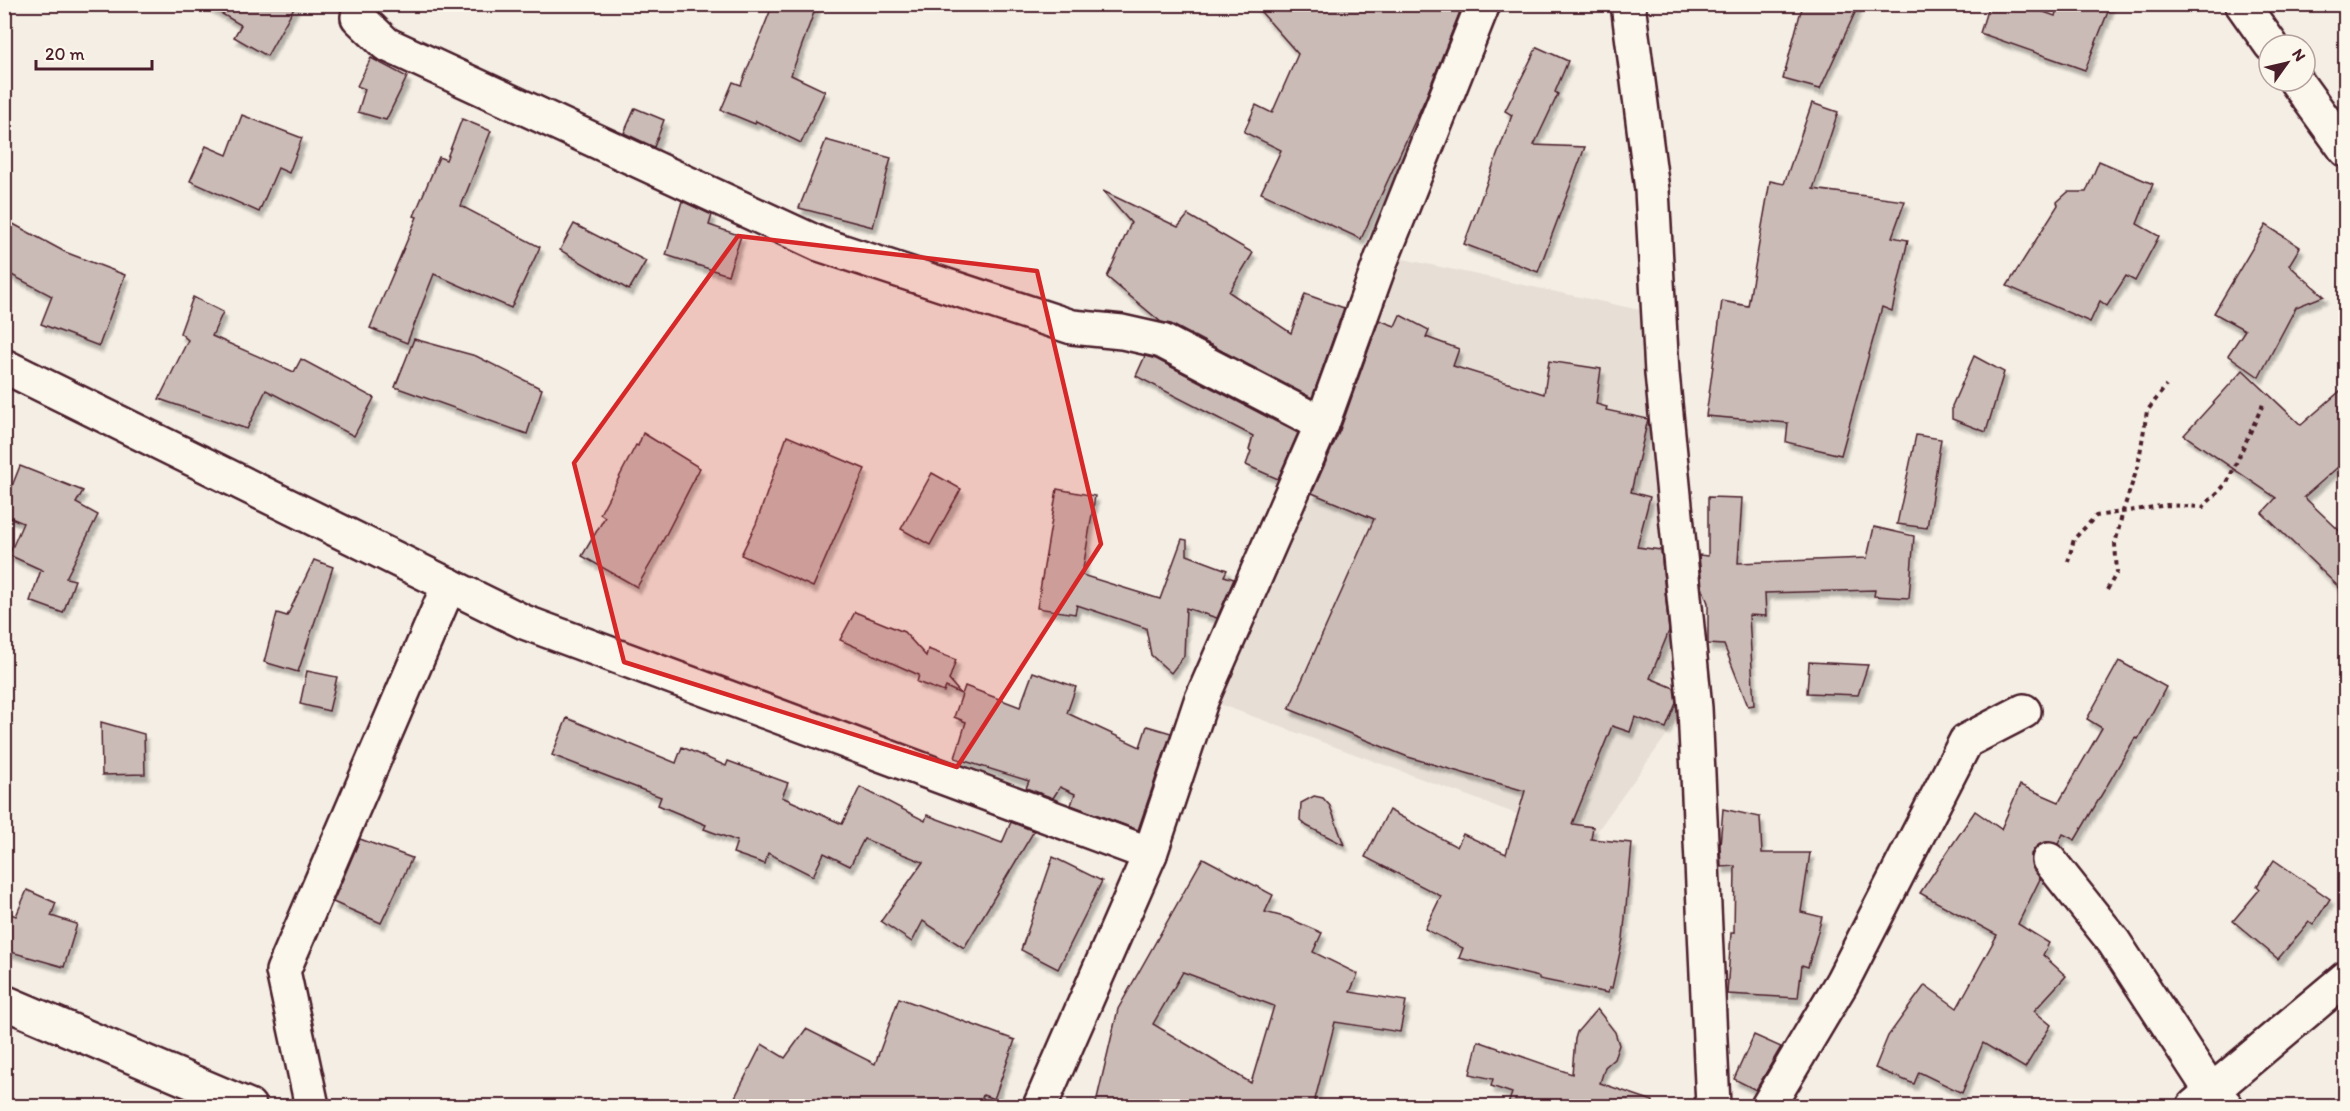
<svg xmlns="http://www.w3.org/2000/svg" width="2350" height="1111" font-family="Itim,sans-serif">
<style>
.built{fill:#e7dfd6}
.building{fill:#cabbb6;stroke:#4a1f2b;stroke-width:1.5;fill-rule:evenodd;filter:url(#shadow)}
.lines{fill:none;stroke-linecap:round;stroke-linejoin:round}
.minor-casing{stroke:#4a1f2b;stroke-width:38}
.highway-casing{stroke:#4a1f2b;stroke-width:38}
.path{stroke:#4a1f2b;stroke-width:4;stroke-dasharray:4.5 4.5;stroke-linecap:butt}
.minor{stroke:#fbf7ec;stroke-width:33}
.highway{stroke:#fbf7ec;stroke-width:33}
.marked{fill:#d62828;fill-opacity:0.2;stroke:#d62828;stroke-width:4.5;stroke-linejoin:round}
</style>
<defs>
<filter id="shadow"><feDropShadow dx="3.5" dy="6" stdDeviation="1.5" flood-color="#0004"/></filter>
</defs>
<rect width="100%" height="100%" fill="#f4eee4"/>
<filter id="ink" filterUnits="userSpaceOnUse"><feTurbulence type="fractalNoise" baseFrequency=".0167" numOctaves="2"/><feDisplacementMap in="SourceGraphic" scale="12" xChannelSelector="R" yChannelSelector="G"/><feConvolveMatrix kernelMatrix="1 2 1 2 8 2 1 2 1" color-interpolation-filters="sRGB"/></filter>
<g filter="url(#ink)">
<path class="built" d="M1385,255L1640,310L1687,707L1590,841L1203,698Z"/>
<g class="building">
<path d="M205,4H296L267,56L234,37L241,25Z"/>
<path d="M773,4H817L791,75L825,91L801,143L756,121L755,124L721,110L733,82L741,85Z"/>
<path d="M1254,4H1463L1426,97L1361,239L1261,193L1281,150L1244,132L1256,105L1272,113L1298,54Z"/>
<path d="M1804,4H1859L1820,89L1783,79L1800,14Z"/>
<path d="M1989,4H2022L2055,16L2058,4H2111L2085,70L1980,33Z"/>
<path d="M1537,47L1568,61L1555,92L1558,94L1534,145L1585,147L1538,272L1464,244L1512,115L1505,111Z"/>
<path d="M371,58L407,77L386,120L358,112L365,89L357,86Z"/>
<path d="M1812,103L1838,112L1813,189L1905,201L1892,237L1908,240L1892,311L1882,307L1841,455L1786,442L1788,423L1706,416L1722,301L1748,306L1770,181L1784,184Z"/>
<path d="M635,108L664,120L654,147L624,133Z"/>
<path d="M242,115L302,138L289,173L278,168L259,212L190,181L206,146L227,155Z"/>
<path d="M462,119L491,131L461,206L540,247L511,308L434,274L407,343L370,328L417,217L414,216L439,157L446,160Z"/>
<path d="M826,140L891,158L873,227L799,208Z"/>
<path d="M2099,161L2153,184L2137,224L2159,236L2135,281L2126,276L2107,306L2100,301L2090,322L2007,286L2058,205L2057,202L2068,192H2086Z"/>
<path d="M1103,191L1178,227L1188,215L1253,253L1229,292L1291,333L1305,294L1344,308L1312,398L1171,324L1161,322L1107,277L1131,223Z"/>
<path d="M682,201L712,215L709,225L741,236L728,275L666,255Z"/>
<path d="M4,219L65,252L125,275L99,346L41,324L52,296L4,271Z"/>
<path d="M574,224L646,261L629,290L560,250Z"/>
<path d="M2266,225L2300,247L2289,265L2324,296L2296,307L2259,377L2228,355L2245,330L2214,313Z"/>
<path d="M193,297L223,312L212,336L294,372L301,359L374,398L354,436L266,390L247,429L159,399L188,340L180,333Z"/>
<path d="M1400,315L1429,330L1426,337L1459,349L1453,366L1544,394L1549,361L1601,369L1596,404L1607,407L1606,410L1648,419L1631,492L1650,497L1637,547L1661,550L1669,631L1650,678L1674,688L1676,703L1666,728L1635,717L1630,732L1612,726L1572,824L1593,827L1591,839L1632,843L1623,939L1612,988H1609L1608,993L1539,979V977L1459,958L1463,948L1425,929L1441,896L1365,857L1389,810L1457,847L1463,834L1506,854L1525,791L1408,757L1289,709L1374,519L1312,493L1340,430L1379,320L1395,326Z"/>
<path d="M414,339L476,356L542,389L527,434L395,387Z"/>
<path d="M1145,356L1156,359L1298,433L1278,479L1246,465L1251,451L1249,450L1253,436L1136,376Z"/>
<path d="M1974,356L2004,372L1986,432L1952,419V406Z"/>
<path d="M2243,370L2301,425L2346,386V460L2304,497L2346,537V594L2262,513L2276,498L2184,435Z"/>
<path d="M643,433L700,468L656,554L637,587L582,556L605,517L600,514L636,445L638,446Z"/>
<path d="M1916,435L1941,439L1927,528L1897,524Z"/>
<path d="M787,436L865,469L813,587L741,555L756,524Z"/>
<path d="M20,466L83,491L76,503L98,515L66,578L75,580L63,613L30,601L41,570L44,571L9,555L23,523L4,515V506Z"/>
<path d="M932,473L961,489L930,545L901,529Z"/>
<path d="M1057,489L1095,496L1082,575L1160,599L1182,539L1187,540V555L1227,570L1224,576L1234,579L1217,618L1186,608L1184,656L1171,673L1151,655L1146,628L1077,605L1075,614L1037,608Z"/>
<path d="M1708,497L1742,498L1738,563L1867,558L1874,527L1914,536L1909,598L1874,596L1875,590L1765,593L1766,616L1749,615L1754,705L1748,706L1724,645L1708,644V603L1702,587L1699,555L1708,556Z"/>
<path d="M314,560L333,567L298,672L264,662L277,613L287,616Z"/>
<path d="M855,612L904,632L926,656L928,649L956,660L949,680L961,694L946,687L944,692L917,682L919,675L840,640Z"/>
<path d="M2119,661L2166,687L2138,739L2135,738L2075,840L2063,834L2058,844L2046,842L2037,846L2031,854V863L2040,879L2018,924L2049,943L2043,955L2066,976L2034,1011L2051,1025L2025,1068L1983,1043L1962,1093L1919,1072L1914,1084L1875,1068L1888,1036L1925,985L1957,1008L1997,935L1920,893L1975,811L2001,829L2020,785L2059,802L2102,728L2087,719Z"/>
<path d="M1809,662L1868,665L1858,695L1807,693Z"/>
<path d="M307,671L337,677L329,711L300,704Z"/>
<path d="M1033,672L1076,687L1067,713L1140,747L1147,726L1171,733L1138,830L1071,805L1075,794L1060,787L1053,798L1026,788L1029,781L955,758L966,722L954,717L965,686L1020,707Z"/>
<path d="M567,718L676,763L682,747L726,766L728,761L788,783L782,797L842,824L860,787L925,821L927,815L1002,843L1011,822L1034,831L964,948L923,921L912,942L881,921L923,862L864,839L850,866L824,853L813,876L768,853L765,864L733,853L737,841L704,829L706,825L658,805L661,797L552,755Z"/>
<path d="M101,722L144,734L145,774L102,775Z"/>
<path d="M1314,796L1323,798L1330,806L1344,845L1307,826L1300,820L1301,803Z"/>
<path d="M1723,809L1760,817L1762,853H1810L1801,912L1822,917L1808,967L1802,965L1798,998L1727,994L1731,933H1734L1735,866L1721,867L1720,845Z"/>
<path d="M360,839L412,858L381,923L333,902Z"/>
<path d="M1053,857L1102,881L1058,969L1021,950Z"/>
<path d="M1203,858L1273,895L1265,912L1288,918L1322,933L1313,952L1358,974L1350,992L1406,1001L1400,1032L1335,1022L1313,1107H1095L1118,1009ZM1183,972L1274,1006L1251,1083L1153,1024Z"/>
<path d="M2274,860L2330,899L2313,925L2309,922L2278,959L2233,921L2260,889L2257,886Z"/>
<path d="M27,890L56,903L51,916L77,924L64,967L4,950V911L16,916Z"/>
<path d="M899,998L1015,1040L994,1099L983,1095L979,1107H730L762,1044L785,1058L806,1029L875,1064Z"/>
<path d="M1597,1009L1615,1032L1619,1045L1614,1059L1605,1067L1600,1083L1653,1101L1652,1107H1507L1512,1093L1491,1086L1493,1079L1470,1074L1478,1041L1572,1074L1575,1039L1577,1032Z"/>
<path d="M1754,1035L1781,1047L1756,1090L1734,1079Z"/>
</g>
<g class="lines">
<defs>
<g id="minor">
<path d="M360,4L358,17L386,44L819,244L1072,327L1122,332L1162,341L1322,424"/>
<path d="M1628,4L1652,190L1662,373L1695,708L1713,1106"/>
<path d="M2242,4L2271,45"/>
<path d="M2296,81L2346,150"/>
<path d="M4,366L524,622L1150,854"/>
<path d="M2049,860L2114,942L2211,1091L2226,1106"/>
<path d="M4,1002L249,1106"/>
<path d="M312,1106L283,971L449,585"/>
<path d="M1768,1106L1842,982L1966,741L2024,711"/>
<path d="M2194,1106L2346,978"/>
</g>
<path id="highway" d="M1040,1106L1150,854L1201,701L1322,424L1382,258L1483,4"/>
</defs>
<use href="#minor" class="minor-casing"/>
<use href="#highway" class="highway-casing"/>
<g class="path">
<path d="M2068,562L2074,539L2096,516L2167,505L2203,507L2227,483L2264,402"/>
<path d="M2107,590L2117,572L2115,544L2123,511L2138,466L2147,411L2166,386"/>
</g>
<use href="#minor" class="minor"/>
<use href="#highway" class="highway"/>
</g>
</g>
<path class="marked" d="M738,236L1037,271L1101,544L957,767L624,662L574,463Z"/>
<rect width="2350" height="1111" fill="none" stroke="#fbf7ec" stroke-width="24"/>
<rect x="12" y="12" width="2326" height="1087" fill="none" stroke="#4a1f2b" stroke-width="2" filter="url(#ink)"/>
<g transform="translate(2287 63) rotate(56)"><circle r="28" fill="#fbf7ec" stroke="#b4a19f" stroke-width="1.5"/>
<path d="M0-4.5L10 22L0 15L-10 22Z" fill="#4a1f2b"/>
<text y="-9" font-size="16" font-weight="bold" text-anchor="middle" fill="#4a1f2b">N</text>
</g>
<path d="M36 60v9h116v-9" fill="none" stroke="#4a1f2b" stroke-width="3"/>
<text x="45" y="60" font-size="18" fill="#4a1f2b" stroke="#fbf7ec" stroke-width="4.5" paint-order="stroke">20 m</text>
</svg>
